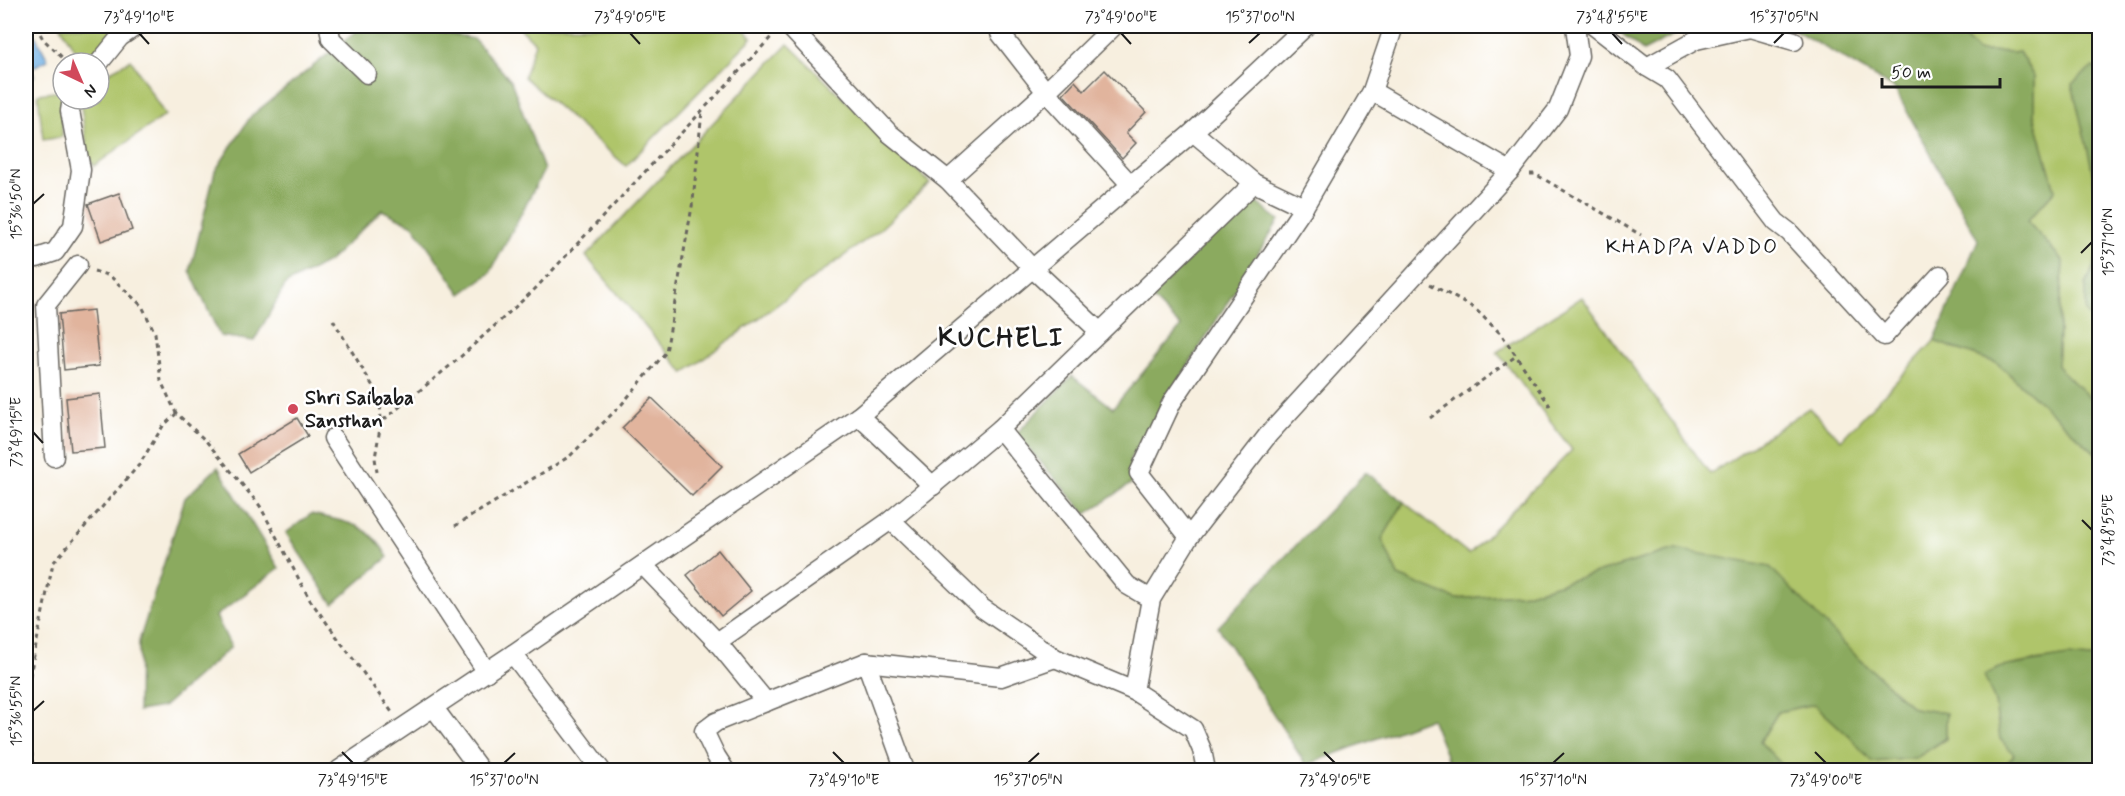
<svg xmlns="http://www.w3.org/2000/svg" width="2125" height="796" font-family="Mynerve,sans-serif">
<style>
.green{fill:#afc56a;stroke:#667043;stroke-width:1.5}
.forest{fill:#8baa5e;stroke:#54633d;stroke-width:1.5}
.water{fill:#71b1e5;stroke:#466680;stroke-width:1.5}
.building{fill:#e1b49d}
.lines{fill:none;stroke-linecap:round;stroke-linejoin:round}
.minor-casing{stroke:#696660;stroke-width:21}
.path{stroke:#696660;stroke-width:3;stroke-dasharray:4.5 4.5;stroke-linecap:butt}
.minor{stroke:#fff;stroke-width:18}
.ticks{fill:none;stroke:#1c1c1c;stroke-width:2}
.poi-dot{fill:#d1495b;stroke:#fff;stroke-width:2}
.labels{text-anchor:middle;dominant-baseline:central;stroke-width:5;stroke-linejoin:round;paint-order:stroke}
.poi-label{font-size:20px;font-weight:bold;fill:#1c1c1c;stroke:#fff;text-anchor:start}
.neighbourhood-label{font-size:21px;letter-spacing:1.5px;fill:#1c1c1c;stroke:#fff}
.district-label{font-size:26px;font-weight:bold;letter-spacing:1.5px;fill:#1c1c1c;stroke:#fff}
.neatline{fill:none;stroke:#1c1c1c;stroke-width:2}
.ticks-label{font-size:15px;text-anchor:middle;fill:#1c1c1c}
</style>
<rect width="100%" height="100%" fill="#fff"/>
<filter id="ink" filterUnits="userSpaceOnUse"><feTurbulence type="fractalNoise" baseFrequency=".0167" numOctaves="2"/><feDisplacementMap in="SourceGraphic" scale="12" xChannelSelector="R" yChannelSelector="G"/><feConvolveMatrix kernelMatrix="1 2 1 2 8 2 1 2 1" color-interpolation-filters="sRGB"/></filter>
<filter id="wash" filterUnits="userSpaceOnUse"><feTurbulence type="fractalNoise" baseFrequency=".008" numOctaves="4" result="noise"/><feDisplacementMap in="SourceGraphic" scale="24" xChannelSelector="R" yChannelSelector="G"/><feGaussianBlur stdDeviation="1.35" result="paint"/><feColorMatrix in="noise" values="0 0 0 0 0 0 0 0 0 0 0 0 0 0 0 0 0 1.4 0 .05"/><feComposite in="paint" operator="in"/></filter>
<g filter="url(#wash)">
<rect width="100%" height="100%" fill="#f7efdf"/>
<g class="green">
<path d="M61,26H112L117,33L94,52L75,51Z"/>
<path d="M518,26H740L752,38L626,166L524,77L535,43Z"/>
<path d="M1954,26H2078L2099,36V72L2093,67L2091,164L2099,213V253L2086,285V311L2099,332V407L2057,366L2063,261L2027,221L2055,190L2034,115V77L2019,52L1978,51Z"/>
<path d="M788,44L930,183L878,231L684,373L586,256Z"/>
<path d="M131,60L165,115L94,166L88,155L80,99H99V77Z"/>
<path d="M63,91L62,137L43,140L38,94Z"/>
<path d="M1582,297L1710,474L1809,408L1841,440L1934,341L1997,363L2099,456V659C2061,656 2020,659 1985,675L1995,702L2000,739L2014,754L2003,770H1787L1760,742L1778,712L1814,704L1850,737L1873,762L1916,758L1946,739V714L1913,708L1851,651L1676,549L1529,593L1455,599L1398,576L1382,539L1404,502L1469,554L1572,450L1497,352Z"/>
</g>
<g class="forest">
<path d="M363,26L408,27L474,39L511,81L544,170L490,273L461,294L413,225L382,210L328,262L286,284L254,341L220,336L190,271L215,171L251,116Z"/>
<path d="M1613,26H1691L1643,51Z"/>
<path d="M1788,26H1954L1978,51L2019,52L2034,77V115L2055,190L2027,221L2063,261L2057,366L2099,407V456L1997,363L1934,341L1978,240L1894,88Z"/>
<path d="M2093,67L2100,72L2099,213L2091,164L2072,84Z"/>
<path d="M1250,198L1279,220L1130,459L1132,483L1086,514L1016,434L1072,376L1113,408L1181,327L1151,297Z"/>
<path d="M2099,253L2100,332H2099L2086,312V285Z"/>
<path d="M218,467L279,568L216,616L231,647L163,707L138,711L139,641L185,498Z"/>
<path d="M1366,472L1404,502L1382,539L1398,576L1456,599L1529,593L1676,549L1770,567L1851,651L1913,708L1946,713V738L1916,758L1872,762L1850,737L1814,704L1778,712L1760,742L1787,770H1452L1431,718L1306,765L1218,627Z"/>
<path d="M311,514C347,522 368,522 388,557L333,604L286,533Z"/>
<path d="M2068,656L2099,659V770H2003L2014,754L2000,739L1995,702L1984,675L2002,667Z"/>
</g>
<path class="water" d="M26,26H30L48,60L31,68L34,76L26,84Z"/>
<g id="blocks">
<g class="building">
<path d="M1105,70L1146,112L1126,133L1136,143L1122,158L1063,94L1075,81L1084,91Z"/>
<path d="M119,193L132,230L101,241L88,204Z"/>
<path d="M93,310L99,366L64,370L59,314Z"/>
<path d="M100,394L105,448L71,451L66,398Z"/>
<path d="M652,398L722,466L692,496L622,428Z"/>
<path d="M297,418L308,436L249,472L238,454Z"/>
<path d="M718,550L751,591L721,616L687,575Z"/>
</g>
</g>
</g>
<g filter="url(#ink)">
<use href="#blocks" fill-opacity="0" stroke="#696660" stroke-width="1.5"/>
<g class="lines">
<defs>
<g id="minor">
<path d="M329,26L331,39L367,74"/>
<path d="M789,26L889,133L948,180L1032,268L1100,332"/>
<path d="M1001,26L1000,33L1046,92L1131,185"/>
<path d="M1594,26L1647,67L1667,79L1776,222L1789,232L1884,336L1940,275"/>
<path d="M99,63L120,37L136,26"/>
<path d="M1647,67L1696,40L1750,28L1794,41"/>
<path d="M1372,91L1510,171"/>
<path d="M1193,132L1254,183L1304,207"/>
<path d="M948,180L1046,92L1114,26"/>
<path d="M26,258H37L55,252L73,226L81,170L70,111L72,99"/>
<path d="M859,416L933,486"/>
<path d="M1000,429L1127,585L1151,599"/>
<path d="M333,438L487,672"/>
<path d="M54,457L46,305L78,265"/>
<path d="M891,520L982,608L1055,658L1134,691L1193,729L1202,750L1206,770"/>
<path d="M1189,537L1139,473L1172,402L1304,207L1372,91L1394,26"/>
<path d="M643,565L717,642L766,702"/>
<path d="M717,642L891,520L1000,429L1254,183"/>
<path d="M513,654L601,770"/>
<path d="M866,662L905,770"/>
<path d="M1134,691L1151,599L1189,537L1268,435L1510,171L1558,109L1579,56L1575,26"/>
<path d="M434,708L480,770"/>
<path d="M339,770L513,654L859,416L1193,132L1306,26"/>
<path d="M725,770L716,756L704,731L716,722L866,662L1001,677L1055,658"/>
</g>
</defs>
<use href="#minor" class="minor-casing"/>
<g class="path">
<path d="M36,26L43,39L68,63"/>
<path d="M1530,174H1535L1641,235"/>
<path d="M94,271L110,276L142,306L155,333L161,381L176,413L206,441L260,506L310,600L394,715"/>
<path d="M1430,284L1474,308L1502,335L1550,406"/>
<path d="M333,320L380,398L381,422"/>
<path d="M1430,418L1516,356"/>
<path d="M377,472L375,458L381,422L457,360L535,289L775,33"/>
<path d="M455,526L570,456L622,404L666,352L693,201L702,111"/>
<path d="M26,694L53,563L139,465L163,426L176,414"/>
<path d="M26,725L35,770"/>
</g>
<use href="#minor" class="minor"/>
</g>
</g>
<path class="ticks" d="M139,33L149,44M630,33L640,44M1121,33L1131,44M1612,33L1622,44M1249,43L1260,33M1774,43L1784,33M33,204L44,194M2081,253L2092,242M33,432L43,443M2082,520L2092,530M33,711L44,701M342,752L353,763M833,752L844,763M1324,752L1335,763M1815,752L1826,763M504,763L515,753M1028,763L1039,753M1553,763L1564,753"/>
<circle class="poi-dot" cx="293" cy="409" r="6"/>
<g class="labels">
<g class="poi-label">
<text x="305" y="398">Shri Saibaba<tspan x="305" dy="23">Sansthan</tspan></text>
</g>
<g class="neighbourhood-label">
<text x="1692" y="247">KHADPA VADDO</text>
</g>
<g class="district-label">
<text x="1001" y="339">KUCHELI</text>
</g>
</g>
<rect width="2125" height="796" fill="none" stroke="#fff" stroke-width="66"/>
<g transform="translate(81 81) rotate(136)"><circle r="28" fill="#ffffff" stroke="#a4a4a4" stroke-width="1.5"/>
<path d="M0-4.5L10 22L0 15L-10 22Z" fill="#d1495b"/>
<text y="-9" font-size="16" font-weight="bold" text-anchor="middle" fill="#1c1c1c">N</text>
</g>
<path d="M1882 78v9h118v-9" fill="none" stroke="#1c1c1c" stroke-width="3"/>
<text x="1891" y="78" font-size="18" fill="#1c1c1c" stroke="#ffffff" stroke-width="4.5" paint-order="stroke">50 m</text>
<rect x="33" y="33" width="2059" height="730" class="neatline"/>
<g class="ticks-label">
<text x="139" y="22">73°49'10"E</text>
<text x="630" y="22">73°49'05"E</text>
<text x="1121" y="22">73°49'00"E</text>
<text x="1260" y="22">15°37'00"N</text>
<text x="1612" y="22">73°48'55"E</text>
<text x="1784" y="22">15°37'05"N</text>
<text transform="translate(16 204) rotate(-90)" y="5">15°36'50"N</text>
<text transform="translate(2108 242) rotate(-90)" y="5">15°37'10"N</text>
<text transform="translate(16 432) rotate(-90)" y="5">73°49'15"E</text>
<text transform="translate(2108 530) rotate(-90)" y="5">73°48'55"E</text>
<text transform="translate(16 711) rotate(-90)" y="5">15°36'55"N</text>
<text x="353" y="785">73°49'15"E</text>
<text x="504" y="785">15°37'00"N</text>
<text x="844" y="785">73°49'10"E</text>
<text x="1028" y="785">15°37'05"N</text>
<text x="1335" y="785">73°49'05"E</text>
<text x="1553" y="785">15°37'10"N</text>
<text x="1826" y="785">73°49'00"E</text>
</g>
</svg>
